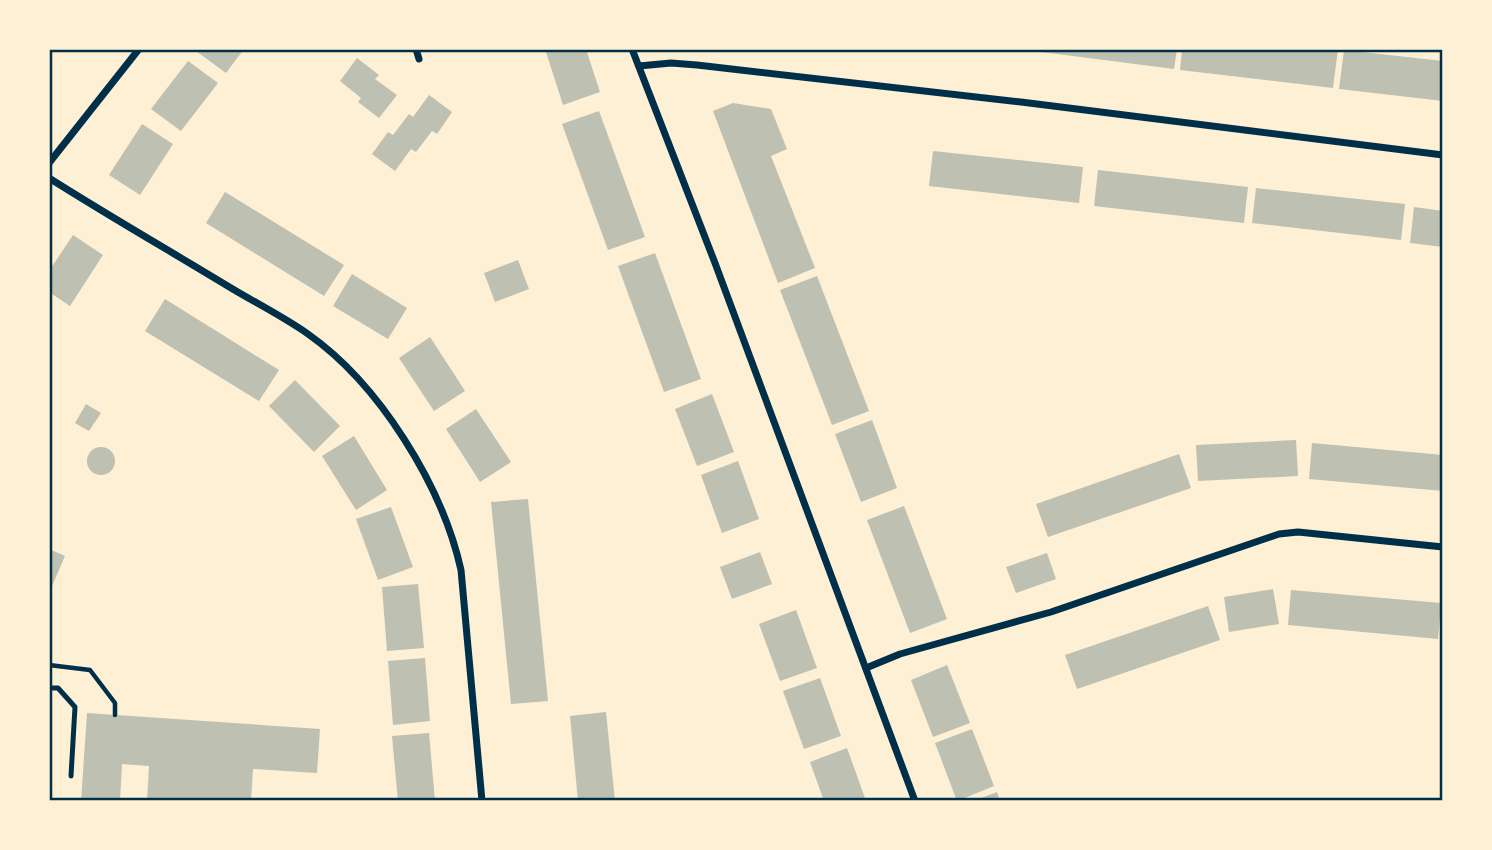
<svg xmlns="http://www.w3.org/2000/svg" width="1492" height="850" font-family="'Asap Condensed',sans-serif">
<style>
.building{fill:#bec0b2}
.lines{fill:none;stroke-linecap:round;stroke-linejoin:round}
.path{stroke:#003049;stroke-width:4.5}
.service{stroke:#003049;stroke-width:5}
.minor{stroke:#003049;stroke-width:7}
.neatline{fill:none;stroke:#003049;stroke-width:2.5}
</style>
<rect width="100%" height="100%" fill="#fdf0d5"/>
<g class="building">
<path d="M198,49H244L226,73L196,51Z"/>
<path d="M545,49H586L600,92L563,105Z"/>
<path d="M1018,49H1177L1174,69Z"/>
<path d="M1182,49H1338L1333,88L1180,70Z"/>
<path d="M1344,50L1443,61V101L1339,89Z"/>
<path d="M357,58L379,75L375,79L397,95L379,118L358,102L361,98L340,81Z"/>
<path d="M188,61L218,83L181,131L151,109Z"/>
<path d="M429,95L452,112L437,134L432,131L416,152L411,149L395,171L372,154L388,132L393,135L409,114L413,117Z"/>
<path d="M733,103L771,109L787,149L771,156L815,268L778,283L713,111Z"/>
<path d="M599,111L645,237L608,250L562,124Z"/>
<path d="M142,124L173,144L140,195L109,175Z"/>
<path d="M933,151L1083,167L1079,203L929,186Z"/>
<path d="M1098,170L1248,187L1244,223L1094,206Z"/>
<path d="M1256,188L1405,204L1401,240L1252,223Z"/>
<path d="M225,192L344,265L324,296L206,223Z"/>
<path d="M1414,207L1443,211V247L1410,243Z"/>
<path d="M73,235L103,255L70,306L49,292V271Z"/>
<path d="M655,253L701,379L664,392L618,266Z"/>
<path d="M518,260L529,289L495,302L484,273Z"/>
<path d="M352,274L407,308L388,339L333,306Z"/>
<path d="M817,276L869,411L832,425L780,290Z"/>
<path d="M165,299L279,370L259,401L145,331Z"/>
<path d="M430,337L465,391L434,411L399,358Z"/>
<path d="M295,380L340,426L314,452L269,406Z"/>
<path d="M712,394L734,452L697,466L675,409Z"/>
<path d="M86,404L101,413L89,431L75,423Z"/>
<path d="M476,409L511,462L480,482L446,429Z"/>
<path d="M872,420L897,488L861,502L835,434Z"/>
<path d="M354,436L387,490L356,510L322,456Z"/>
<path d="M1296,440L1298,476L1198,481L1196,445Z"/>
<path d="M1312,443L1443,455V491L1309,479Z"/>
<circle cx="101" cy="461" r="14"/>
<path d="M1179,454L1191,488L1048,537L1036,504Z"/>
<path d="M738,461L759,519L722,533L701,475Z"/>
<path d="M528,499L548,701L511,704L491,502Z"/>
<path d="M904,506L947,619L910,633L867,520Z"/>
<path d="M391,507L413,567L378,580L356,519Z"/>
<path d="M49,549L65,556L49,593Z"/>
<path d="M760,552L772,584L732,599L720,567Z"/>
<path d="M1047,553L1056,579L1016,593L1006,567Z"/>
<path d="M418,584L424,648L387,651L382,587Z"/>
<path d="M1273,589L1279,624L1229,632L1224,597Z"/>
<path d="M1291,590L1441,603L1438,639L1288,625Z"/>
<path d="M1208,606L1220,640L1077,689L1065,655Z"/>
<path d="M796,610L817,668L780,681L759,624Z"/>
<path d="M425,658L430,721L393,725L388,661Z"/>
<path d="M947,665L970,723L933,737L911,680Z"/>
<path d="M820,678L841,736L804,749L783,691Z"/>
<path d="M606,712L615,801H578L570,716Z"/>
<path d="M87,713L320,729L317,773L253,769L251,801H147L149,766L122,764L120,801H81Z"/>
<path d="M972,729L994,786L957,801L935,743Z"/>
<path d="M429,733L435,801H398L392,736Z"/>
<path d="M847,748L866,801H824L810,762Z"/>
<path d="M997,792L1000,801H973Z"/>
</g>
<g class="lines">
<path class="path" d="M49,665L90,670L115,703V715"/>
<path class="service" d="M49,688H58L75,707L71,776"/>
<g class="minor">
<path d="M416,49L419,59"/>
<path d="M632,49L715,263L915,801"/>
<path d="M639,66L671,63L697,65L1021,102L1443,155"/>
<path d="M49,163L139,49"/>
<path d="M49,178C109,216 170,251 231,288C256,303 284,317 308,334C379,384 442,485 461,570L482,801"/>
<path d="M866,668L900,654L1051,612L1279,534L1298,532L1443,547"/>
</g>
</g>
<rect width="1492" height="850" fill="none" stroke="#fdf0d5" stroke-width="102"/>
<rect x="51" y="51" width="1390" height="748" class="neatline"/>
</svg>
